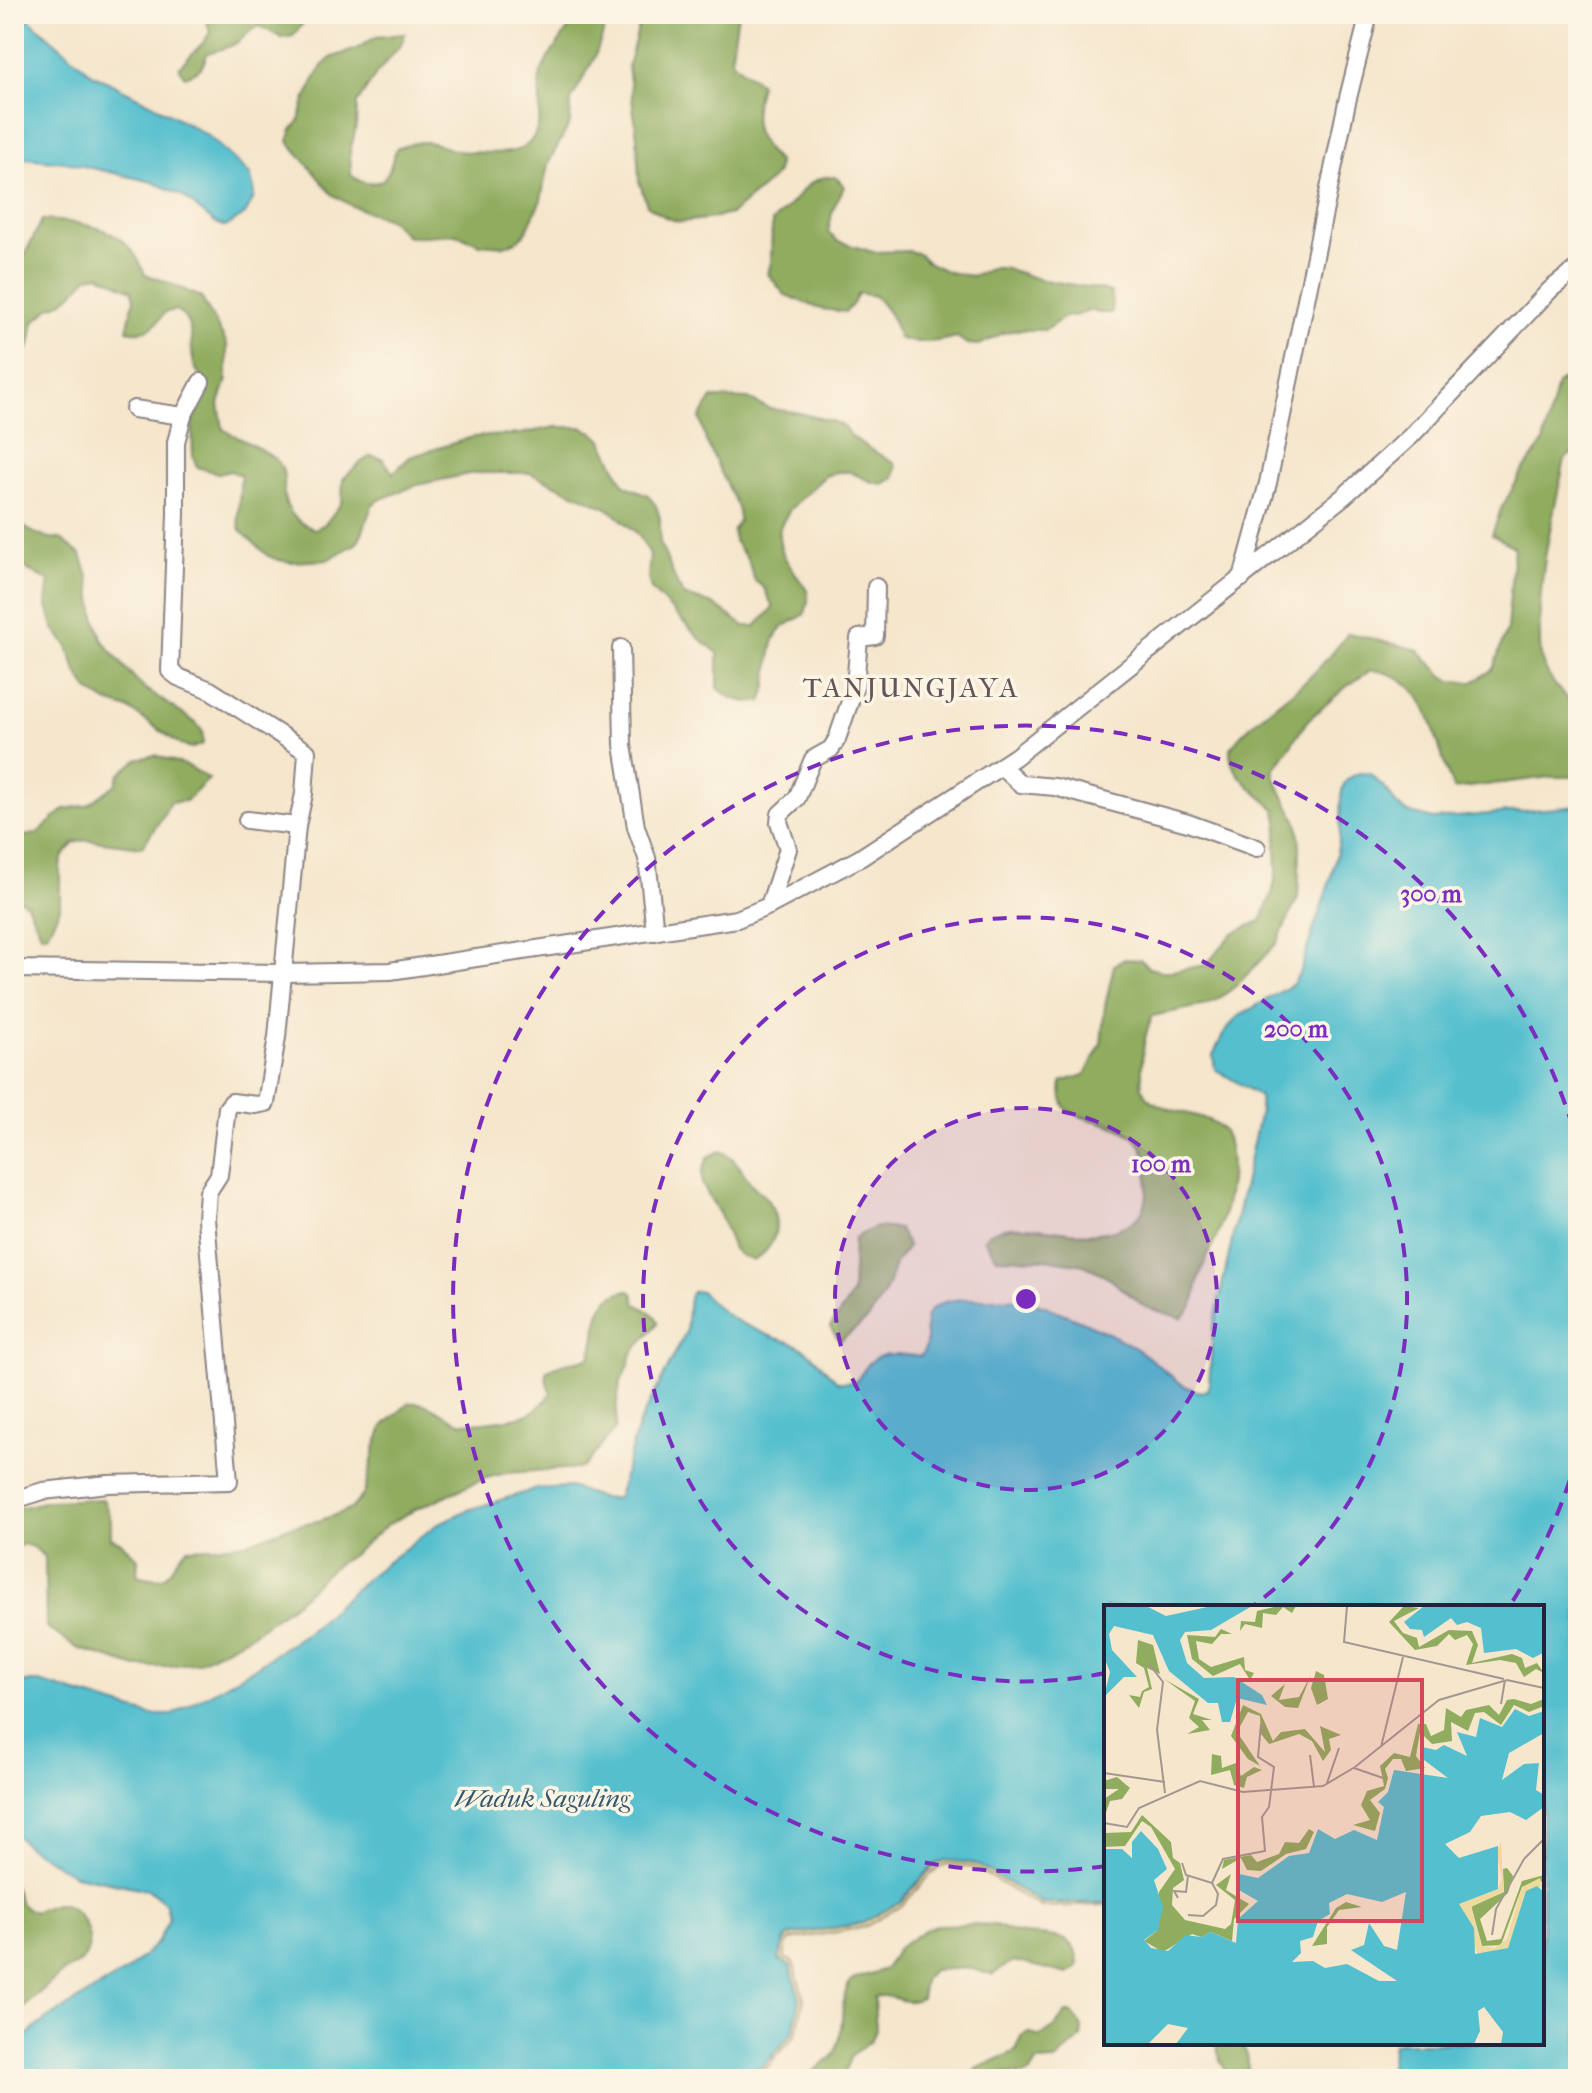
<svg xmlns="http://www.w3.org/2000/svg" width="1592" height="2093" font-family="'IM FELL French Canon',serif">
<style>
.forest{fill:#8fac5f;stroke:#58674d;stroke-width:2}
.sand{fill:#eeda9e;stroke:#887e6c;stroke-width:2}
.water{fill:#54bfce;stroke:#3b7084;stroke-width:2}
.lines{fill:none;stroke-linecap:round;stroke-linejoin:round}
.street-casing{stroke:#8c8484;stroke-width:20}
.street{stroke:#fff;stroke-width:16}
.ring{fill:none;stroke:#7b2cbf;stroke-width:4;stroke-dasharray:14 10}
.labels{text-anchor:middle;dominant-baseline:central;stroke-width:7;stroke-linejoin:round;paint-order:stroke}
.water-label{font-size:26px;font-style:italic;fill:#34596e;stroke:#fcf5e5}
.quarter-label{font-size:28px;letter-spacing:2px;fill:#655559;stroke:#fcf5e5}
.inset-road{fill:none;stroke:#a19892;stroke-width:2}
.view{fill:#d1495b;fill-opacity:0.15;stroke:#d1495b;stroke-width:4}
.inset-edge{fill:none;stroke:#22223b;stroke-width:4}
.centre{fill:#7b2cbf;stroke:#fcf5e5;stroke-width:4}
.ring-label{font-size:24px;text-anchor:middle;font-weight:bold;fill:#7b2cbf;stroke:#fcf5e5;stroke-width:7;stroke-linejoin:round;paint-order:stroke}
</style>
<rect width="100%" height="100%" fill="#fcf5e5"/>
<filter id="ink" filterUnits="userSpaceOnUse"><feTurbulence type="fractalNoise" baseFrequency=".0125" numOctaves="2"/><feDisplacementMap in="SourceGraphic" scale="16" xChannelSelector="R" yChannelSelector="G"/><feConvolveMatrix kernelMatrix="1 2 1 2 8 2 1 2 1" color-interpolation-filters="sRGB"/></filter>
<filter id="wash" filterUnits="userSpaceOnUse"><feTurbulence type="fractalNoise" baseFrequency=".006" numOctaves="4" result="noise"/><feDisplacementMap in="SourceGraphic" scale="32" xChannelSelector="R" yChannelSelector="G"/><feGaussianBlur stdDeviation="1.8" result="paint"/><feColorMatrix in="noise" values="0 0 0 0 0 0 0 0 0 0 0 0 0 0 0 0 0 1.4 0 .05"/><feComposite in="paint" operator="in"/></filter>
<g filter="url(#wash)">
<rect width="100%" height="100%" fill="#f5e6cc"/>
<g class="forest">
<path d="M205,14H314L308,17L293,36L282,38L260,26C247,30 245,39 233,45C226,49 216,50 207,53C204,67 199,72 185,76L179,67L204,42L210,32Z"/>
<path d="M576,14H610L594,59L571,100L570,123L548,164L541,200L525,234L516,241L505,246L480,244L456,234L408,237L391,220L352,206L332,194L288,141L292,130L299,121L306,97L322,66L331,58L356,49L376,37L405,34L401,45L377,73L357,103L356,127L350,151L351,175C362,184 369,185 382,181L389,171L396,149C406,145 422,140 433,143C445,147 455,152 469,152C512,154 541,157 540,104C540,93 538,83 541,73C549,50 568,36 576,14Z"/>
<path d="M642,14H738L731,59C742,73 749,72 760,84C751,121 750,133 778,162L777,173L769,182L731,214L706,219L680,222L667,218L647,205L639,181L637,137L628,66Z"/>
<path d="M825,177H836L844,187L833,209L828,232L837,241L873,252L909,251L919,254L927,262L948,272L971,276L994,268H1005L1038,279L1104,290L1111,293L1112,313H1100L1088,310L1077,315L1065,317L1045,330H1015L1003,333L979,345L967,344L957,337C936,342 918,345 898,338C896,320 886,309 875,296L858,293L853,304L845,312L821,309L785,295L768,274L771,262L772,222C780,214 790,206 797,197C806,186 811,181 825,177Z"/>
<path d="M42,220C74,222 113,224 134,253C138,259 142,268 145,275L157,278L201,297L227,344V379L219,404L223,429C236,437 271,453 278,462C286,472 284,482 284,493C285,512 299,525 316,529L326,523L342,502L343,479L361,462L371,456L383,459L393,473L410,457L473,437L520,434L556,427H581L593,432L602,440L624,485L648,495L656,506L660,518V543L678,586L685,596L713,604L744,626H756L773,608L764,588L755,581L748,560L734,541L733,530L739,520L738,509L706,441L700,418L712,398L748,399L770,409L795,412L831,421L843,426L851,436L871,450L893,462L896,467L894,478L883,484L872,482L850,472H837L825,476L790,509L780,527L779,538L781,549L786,560L808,592V604L804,615C797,619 788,623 782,628C764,645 774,680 761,702C744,703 730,700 718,688V653L699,638L651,589L648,578L650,554L638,534L614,513L605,507L530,473H474L417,485L381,499L372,505L363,531L357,543L327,560L291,562L278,560L268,556L240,530L238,518L241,475L230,471L219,474L197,467L193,456L192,421L209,385C204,379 195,371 194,364C188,342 198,325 176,310L165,312C154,329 147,334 127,330L134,300L132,290L100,275L88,277L71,295L61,303L51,307L34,322L30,346L14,366V314L18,291L19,266Z"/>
<path d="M1578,376V449L1565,459C1553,517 1537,577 1540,636C1540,644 1540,653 1542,661C1548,680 1564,696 1578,710V777H1550L1454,789C1432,744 1436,676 1371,670L1346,687L1308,720L1273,771L1277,783L1298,824L1300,848L1298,897L1277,943L1236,986L1217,1000L1206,1005L1152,1016C1144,1036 1141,1053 1142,1075C1142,1079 1141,1083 1142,1087C1152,1119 1212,1107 1225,1134C1237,1160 1228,1203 1219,1230C1214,1245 1205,1259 1200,1275C1193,1294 1199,1304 1181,1318L1145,1307L1105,1275L1084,1265L1045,1259L997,1258L984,1239C1000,1217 1053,1231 1077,1233C1092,1235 1106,1233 1120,1228C1137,1222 1147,1210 1147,1192C1147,1180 1149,1166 1145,1155C1137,1129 1108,1125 1085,1118C1080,1116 1073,1114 1068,1111C1061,1103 1061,1091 1061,1082L1085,1075L1101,1044L1105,1006L1114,965L1125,959L1141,960L1149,968L1161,971H1172L1206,965L1233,933L1261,921L1272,894L1277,870L1276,847L1278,822L1276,810C1262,797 1230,775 1230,753C1230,736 1293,693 1307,680C1322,665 1336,650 1348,633L1418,650L1442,675L1451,681L1473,682L1493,669L1507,629L1514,547L1492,535L1501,509L1522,472L1543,443L1557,384L1567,377Z"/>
<path d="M14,521C30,531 42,539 61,539L81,555L89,578L95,617L103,641L127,670L144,688L196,723L203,732V744L192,748L181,745L129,709L107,702L88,690L76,671L68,647L53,627L46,603L49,581L28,570L14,553Z"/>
<path d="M155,755L190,767L209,779L186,801L170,802L163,816L142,847L86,840L74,843L63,856L60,867V908L47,934H41L27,904L14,896V825L25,836L36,834L65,809L88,805L116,784L119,774L138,759Z"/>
<path d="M720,1151C736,1157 740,1169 750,1182C755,1189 763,1193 768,1201C783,1224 776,1247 753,1261L741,1256L733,1249L720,1215L702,1184V1173L708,1157Z"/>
<path d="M876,1227L899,1229L908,1247L896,1262L886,1291L869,1318L840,1341L830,1327L852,1295L854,1238Z"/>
<path d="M628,1290L633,1293L636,1304C645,1309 656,1313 658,1323L632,1353L629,1365L620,1383L617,1402L616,1428L585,1466L579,1468L506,1473L486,1478L416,1509L387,1525L352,1555L332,1568L296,1602L251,1635L198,1662L161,1667H137L77,1648L46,1627L45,1558L35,1548L24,1544L14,1548V1509L48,1501L103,1499L111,1520V1538L122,1543L138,1559L137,1575C175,1586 165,1570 187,1548L214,1547L250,1542L289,1527L321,1520L351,1509L364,1494L375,1448L384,1425L409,1403C432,1401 439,1415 460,1422C469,1425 512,1419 522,1416C534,1413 545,1403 551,1393L547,1383L546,1372C563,1359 573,1365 590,1357C601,1328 589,1299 628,1290Z"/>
<path d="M14,1885C19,1901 17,1905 35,1912C42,1909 50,1904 58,1904C80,1905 97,1937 85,1956C79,1967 65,1969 56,1978C42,1990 29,2003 14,2015Z"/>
<path d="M937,1925C955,1925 975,1923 993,1925C1002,1926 1008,1932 1016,1933C1042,1938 1078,1928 1078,1967L1068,1974L1013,1961L992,1975L969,1968L932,1970L924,1980L921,1998C903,2008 894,1992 874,1997L876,2030L871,2041L852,2055L843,2079H801C809,2073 828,2063 833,2055C847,2034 837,2002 851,1980L885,1969L898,1948L926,1929Z"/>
<path d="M1066,2013H1072L1082,2027L1081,2038L1055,2061L1036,2062L1030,2072L1025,2075L1000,2074L992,2079H967L978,2068L1016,2051L1023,2035L1029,2032L1039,2037L1054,2028Z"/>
<path d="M1216,2043H1238C1251,2055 1248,2062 1247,2079H1228C1225,2067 1217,2055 1216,2043Z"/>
</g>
<path class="sand" d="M946,1860L976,1864L1042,1903H1099L1106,1902V1905L1041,1907L975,1868L947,1864L938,1867L902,1905L865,1927L790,1940L787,1943L784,1958L793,1962L804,1999L796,2034L767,2068L734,2079H722L765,2065L779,1960L784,1941L788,1936L900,1902L936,1864Z"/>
<g class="water">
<path d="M14,14H23L92,74L152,104L207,135L250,174L254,189L253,200L245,214L226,227L215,223L183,196L153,182L66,162L14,157Z"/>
<path d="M1359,773L1370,774L1388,791L1396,804L1407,812L1433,819L1578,806V2079H1390L1389,2077L1393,2043H1542V1607H1106V1902L1099,1903H1042L976,1864L946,1860L935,1864L900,1902L863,1923L788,1936L784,1941L779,1960L790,1965L800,1999L793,2032L765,2065L722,2079H14V2046L45,2020L128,1970L157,1943L169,1919L166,1904L149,1890L75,1875L28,1847L14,1833V1684L20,1682H39L151,1715H172L254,1668L309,1631L369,1576L439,1523L468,1510L536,1489L570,1487L601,1498L613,1499L618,1497L638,1426L686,1332L689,1298L692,1292L701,1291C721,1316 744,1325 773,1337C781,1340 790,1341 797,1345C814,1353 824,1370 838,1382H855C860,1377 862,1372 866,1367C880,1348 901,1355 920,1356C934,1344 918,1322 931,1310C945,1297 967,1299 984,1299C996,1299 1009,1298 1021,1299C1035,1301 1050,1308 1062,1313C1089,1324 1116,1335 1140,1351C1161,1365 1177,1387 1201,1392L1207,1390L1209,1385L1213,1328L1260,1111C1260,1110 1261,1099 1260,1098C1259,1094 1222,1074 1215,1069L1213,1055L1223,1035L1236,1018L1293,984L1301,970C1312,927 1333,884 1339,839C1342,824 1338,797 1344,784C1347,778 1353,776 1359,773Z"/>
</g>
</g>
<g filter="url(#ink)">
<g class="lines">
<defs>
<g id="street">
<path d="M134,409L183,416"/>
<path d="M1242,578L1268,483L1347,102L1369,14"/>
<path d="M621,648L623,745L636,827L647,858L655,932"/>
<path d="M1001,766L1021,784L1055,787L1188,823L1257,848"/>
<path d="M247,820L297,826"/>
<path d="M769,906L788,849L779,822L780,814L797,798L813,759L831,749L837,739L855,687L859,638L875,636L876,587"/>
<path d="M14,969L284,973L390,971L737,919L769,906L860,858L1015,757L1343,497L1410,437L1551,289L1578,268"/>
<path d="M14,1500L43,1491L108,1484L229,1481L206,1219L208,1192L219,1175L227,1108L232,1102L256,1105L266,1103L277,1037L297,826L304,794L307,752L210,690L178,677L170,671L176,514V442L183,416L201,382"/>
</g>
</defs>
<use href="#street" class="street-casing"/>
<use href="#street" class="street"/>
</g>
</g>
<circle cx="1026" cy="1299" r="191" fill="#7b2cbf" fill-opacity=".12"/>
<g class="ring">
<circle cx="1026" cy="1299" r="191"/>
<path d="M1105 1673A382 382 0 1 1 1253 1606"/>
<path d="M1577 1457A573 573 0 0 1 1509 1607M1106 1866A573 573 0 1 1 1577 1141"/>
</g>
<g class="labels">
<g class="water-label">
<text x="542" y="1798">Waduk Saguling</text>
</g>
<g class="quarter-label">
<text x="911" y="687">TANJUNGJAYA</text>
</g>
</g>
<g transform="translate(1104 1605)">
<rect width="440" height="440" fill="#f5e6cc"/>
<path d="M174,1H192L188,8L179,2L172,10L159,8L158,23L141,19L136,26L137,16L151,17L153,6ZM300,1L315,3L290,16L299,28L313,33L315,42L345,25L368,26L374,40L368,58L408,49L418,53L421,63L433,58L440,68L432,64L420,72L412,58L396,55L362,60L369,39L363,30L351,35L345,29L333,41L311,45L285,17ZM117,24L128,29H117L108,39L92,36L95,54L107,62L140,52L141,65L150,68L146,75L136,59L109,71L88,54L83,30L111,32ZM34,35L49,40L56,69L43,63L48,84L40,87L35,103L25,90L36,92L38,86L45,82L40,63L32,58ZM212,66L220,70L224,94L213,100L207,83ZM207,70L194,103L181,102L167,91L181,79L175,95L195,92ZM60,74L95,94L89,109L108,115H98L106,125L83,129L95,122L85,113L91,96ZM410,94L427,99L440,94V101L425,107L410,100L397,120L380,107L371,108L364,126L347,117L348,136L328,139L316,127L312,151L321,163L302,166L297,154H289L281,164L284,173L281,184L266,195L276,208L271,226L249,220L266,215L257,200L263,186L280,181L276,161L290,148L306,152L314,119H322L327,131L340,125L342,103L357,112L362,105L385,100L395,110L403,95ZM139,100L157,109L169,136L177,127L201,124L221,147L216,121L237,130L225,134L227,145L219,156L208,136L195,129L165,139L157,129L156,111L144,107L133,127L156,161L144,154L127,131ZM108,149L117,151L118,163L132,158L137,171L150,162L158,165L143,172L140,183L130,180L126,165L107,170ZM13,172L26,183L18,194L6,196L0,213V194L15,184H0V176ZM38,210L67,237L69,253L76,258L80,275L69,283L68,300L81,315L121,324L127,319L131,295L112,280L127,269L122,285L145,299L130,314L128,336L107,327L97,332L88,329L59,347L40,336L54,325L55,287L71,264L47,222L38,216L21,241L0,242L1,228L27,227ZM205,224L210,227L202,244L182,249L157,266L143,265L137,253L118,264L120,255L147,250L153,257L175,249L181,237L195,238ZM403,263L409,271L404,288L376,314L383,336L397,334L418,276L440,270V276L418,282L397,340L378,341L367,300L400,287L399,264ZM242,297L258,302L235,305L223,322V339L208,341L232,303Z" fill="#8fac5f"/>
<path d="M397,238L400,287L367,302L378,341L391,343L403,334L418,282L436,273L440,287L437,282L422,286L404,343L374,350L355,299L394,284L398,273L392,246Z" fill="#eeda9e"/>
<path d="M0,1H42L62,11L108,1H148L107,25L81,27L76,35L83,58L100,73L130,72L158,90L163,100L133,93L126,117H118L114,98H104L65,66L49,30L10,21L5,29L8,45L33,72H20L0,92L6,67L0,52ZM320,1H435L440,5L439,48L429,53L412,44L380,48L377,23L363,17L353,20L347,13L320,32L318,25L306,24L300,17ZM411,104L425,111L440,106V128L405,148L398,175L420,159L435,158L432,185L440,190V202L422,215L406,207L377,211L366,227L341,239L355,253L394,241V284L355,299L370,323L371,349L404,343L422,286L433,281L440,287V439H397L399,427L380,402L374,406L376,426L370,439H72L84,423L64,419L45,438L0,439V244H18L28,253V237L37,226L54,244L63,264L50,275L59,302L54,325L40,335L47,343L64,346L82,330L97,332L107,327L132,338L134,314L154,296L135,285V269L154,273L185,251L205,248L214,224L231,234L250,225L273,235L280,202L274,197L284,187L290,165L344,173L320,155L318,142L332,145L340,140L363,151L353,127L372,132L376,113L398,122ZM302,287L293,345L280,341L265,318L260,340L247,345L293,376H275L243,359L221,363L209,356L188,357L197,348L196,336L209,332L214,316L226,309L225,298L243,289L278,297Z" fill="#54bfce" fill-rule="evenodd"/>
<path class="inset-road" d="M243,1L240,37L400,74M45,59L59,77L53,125L61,188M397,99L401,75M277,142L299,52M206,150L210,182M250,163L279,173M0,168L61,177M223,178L235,143M0,218L23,222L35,203L96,176L139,187L219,181L251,162L335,95L403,75L440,83M78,258L82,270L108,278L119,254L161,246L158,212L165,202L170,162L154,152L157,119M74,293L70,286L82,287L84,271M84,310L99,311L112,300L114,289L108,278M388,330L392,304L420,254L440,234"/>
<path class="view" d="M134,75H318V316H134Z"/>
<rect width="440" height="440" class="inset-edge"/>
</g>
<circle cx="1026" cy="1299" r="12" class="centre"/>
<g class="ring-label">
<text x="1431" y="902">300 m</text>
<text x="1296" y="1037">200 m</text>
<text x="1161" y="1172">100 m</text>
</g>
<rect width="1592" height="2093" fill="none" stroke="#fcf5e5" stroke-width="48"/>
</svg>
